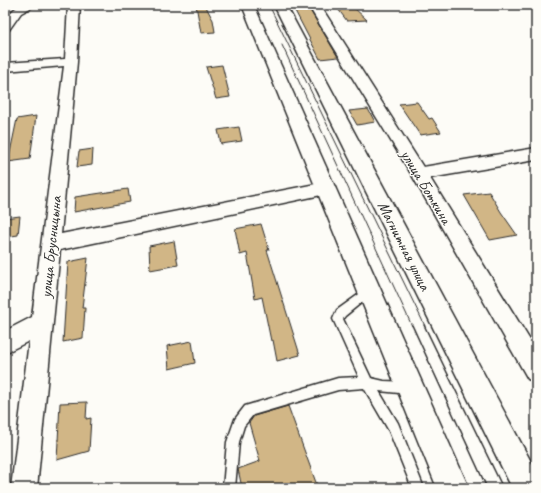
<svg xmlns="http://www.w3.org/2000/svg" width="541" height="493" font-family="Caveat,sans-serif">
<style>
.building{fill:#d1b686;stroke:#2b2b2b}
.lines{fill:none;stroke-linecap:round;stroke-linejoin:round}
.service-casing{stroke:#2b2b2b;stroke-width:3}
.minor-casing{stroke:#2b2b2b;stroke-width:3}
.primary-casing{stroke:#2b2b2b;stroke-width:3}
.service{fill:#fdfcf7;fill-rule:evenodd}
.minor{fill:#fdfcf7;fill-rule:evenodd}
.primary{fill:#fdfcf7;fill-rule:evenodd}
.tram-far1{stroke:#2b2b2b;stroke-width:1}
.tram{stroke:#2b2b2b;stroke-width:1.5}
.labels{text-anchor:middle;dominant-baseline:central;stroke-width:3;stroke-linejoin:round;paint-order:stroke}
.street-label{font-size:16px;fill:#2b2b2b;stroke:#fdfcf7}
</style>
<rect width="100%" height="100%" fill="#fdfcf7"/>
<filter id="ink" filterUnits="userSpaceOnUse"><feTurbulence type="fractalNoise" baseFrequency=".025" numOctaves="2"/><feDisplacementMap in="SourceGraphic" scale="8" xChannelSelector="R" yChannelSelector="G"/><feConvolveMatrix kernelMatrix="1 2 1 2 8 2 1 2 1" color-interpolation-filters="sRGB"/></filter>
<g filter="url(#ink)">
<g class="building">
<path d="M196,5H205L213,20L215,32L201,33Z"/>
<path d="M292,5H307L338,57L320,59Z"/>
<path d="M335,5H351L367,20L347,21Z"/>
<path d="M222,65L230,97L216,99L206,67Z"/>
<path d="M417,102L429,119L432,118L441,132L420,135L399,104Z"/>
<path d="M368,109L375,122L357,125L349,111Z"/>
<path d="M36,116L30,159L8,162L17,119Z"/>
<path d="M239,127L242,141L221,144L218,130Z"/>
<path d="M93,149L92,165L77,167L79,151Z"/>
<path d="M128,189L130,202L74,212L75,197Z"/>
<path d="M489,192L501,212L517,235L490,240L464,195Z"/>
<path d="M20,216L18,235L5,237V218Z"/>
<path d="M261,224L269,250H267L300,355L277,361L273,340L271,341L262,297L255,299L247,253L240,255L235,229Z"/>
<path d="M174,241L178,265L150,270L149,246Z"/>
<path d="M88,258L82,308H85L83,338L63,342L68,262Z"/>
<path d="M192,341L195,363L169,369L167,346Z"/>
<path d="M87,402L86,419L91,418L89,451L57,460L60,403Z"/>
<path d="M288,406L318,488H242L238,469L260,461L249,423L254,416Z"/>
</g>
<g class="lines">
<defs>
<path id="service" d="M369,287L372,288L374,291L372,294L345,316L343,319L371,378L384,381L409,382L413,384L415,388L413,392L409,394L379,391L398,423L424,488H412L389,431L364,388L338,390L253,415L244,426L239,442L235,488H223L227,442L235,419L245,406L338,378L359,377L333,319L337,310Z"/>
<g id="minor">
<path d="M21,5H36L21,13L9,30L5,31C5,18 9,11 21,5Z"/>
<path d="M68,5H80L77,62L61,234L326,182L332,184L335,188L332,192L326,194L60,250L37,488H11L29,341L5,353V331L32,317L64,66L5,71V63L65,59Z"/>
<path d="M308,5H320L423,167L536,148V160L430,178L536,350V382L528,379L413,177Z"/>
</g>
<g id="primary">
<path d="M242,5H254L469,488H437Z"/>
<path d="M274,5H286L536,471V488H512Z"/>
</g>
</defs>
<use href="#service" class="service-casing"/>
<use href="#minor" class="minor-casing"/>
<use href="#primary" class="primary-casing"/>
<use href="#service" class="service"/>
<use href="#minor" class="minor"/>
<use href="#primary" class="primary"/>
<g class="tram-far1">
<path d="M269,5L425,326"/>
<path d="M282,45L412,326"/>
</g>
<g class="tram">
<path d="M412,325L487,488"/>
<path d="M424,325L503,488"/>
</g>
</g>
</g>
<g class="labels">
<g class="street-label">
<text transform="translate(426 187) rotate(59)">улица Боткина</text>
<text transform="translate(404 246) rotate(63)">Магнитная улица</text>
<text transform="translate(51 247) rotate(-84)">улица Брусницына</text>
</g>
</g>
<rect width="541" height="493" fill="none" stroke="#fdfcf7" stroke-width="20"/>
<rect x="10" y="10" width="521" height="473" fill="none" stroke="#2b2b2b" stroke-width="1.5" filter="url(#ink)"/>
</svg>
